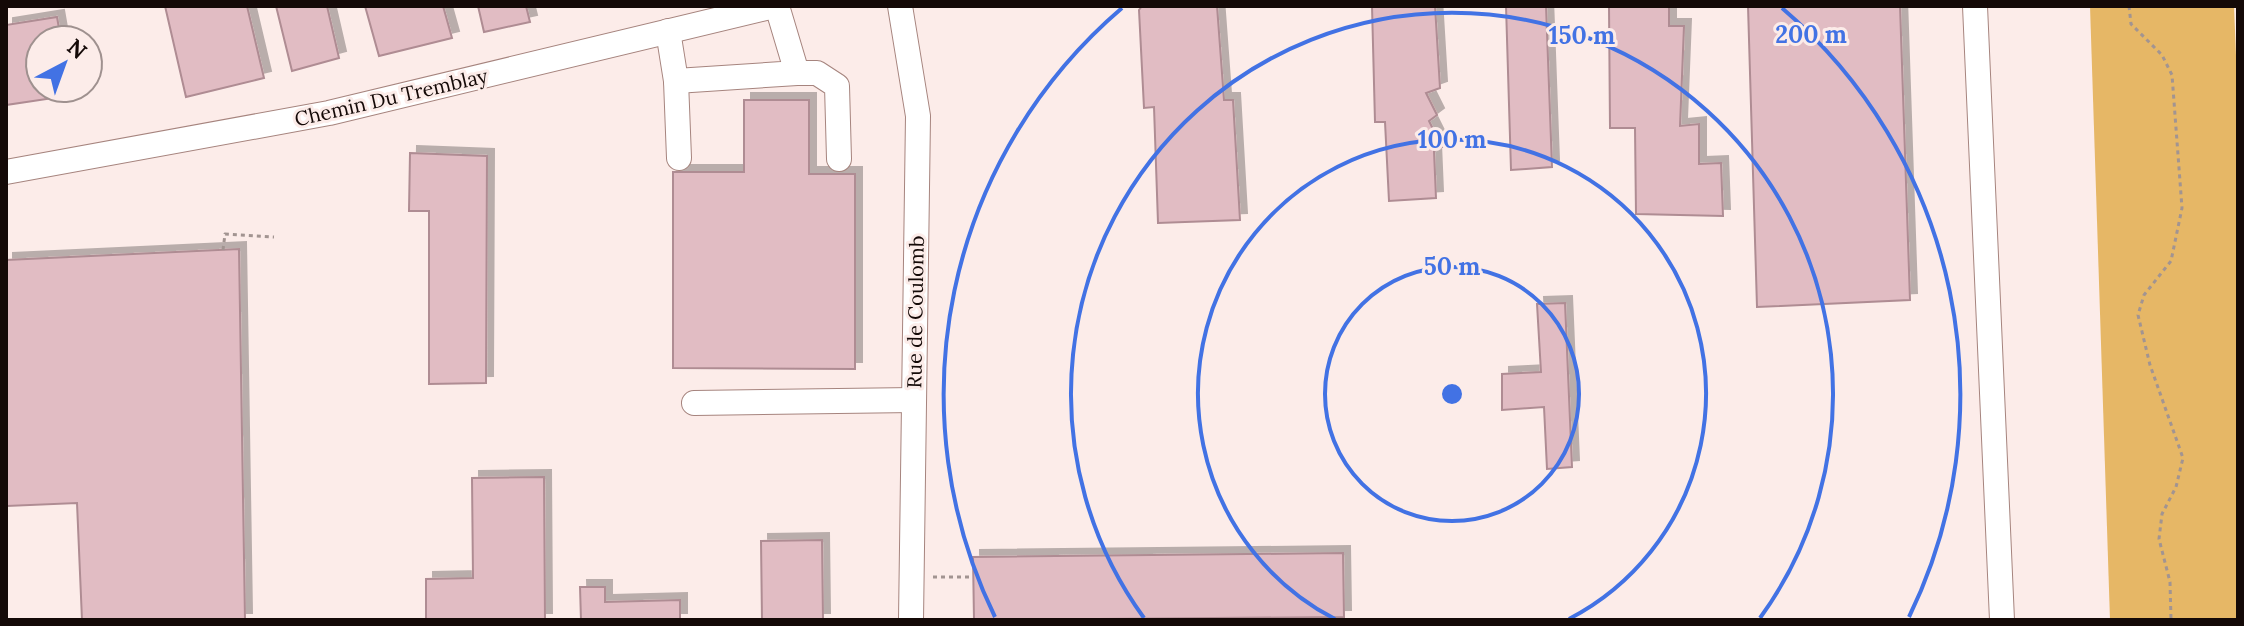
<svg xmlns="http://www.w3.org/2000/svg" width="2244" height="626" font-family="Lora,serif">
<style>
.green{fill:#e6b766}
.building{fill:#e1bcc3;stroke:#af8c93;stroke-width:2;filter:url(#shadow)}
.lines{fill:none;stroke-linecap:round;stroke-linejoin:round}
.minor-casing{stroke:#a6847e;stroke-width:26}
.path{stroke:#a29491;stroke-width:3;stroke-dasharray:4 4;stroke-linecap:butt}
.minor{stroke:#fff;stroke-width:24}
.ring{fill:none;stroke:#4272e4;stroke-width:4}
.labels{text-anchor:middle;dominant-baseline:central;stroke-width:6;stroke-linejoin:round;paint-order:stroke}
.street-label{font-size:20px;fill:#140907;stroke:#fcece9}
.centre{fill:#4272e4;stroke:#fcece9;stroke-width:4}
.ring-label{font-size:24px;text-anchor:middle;font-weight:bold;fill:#4272e4;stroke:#fcece9;stroke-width:6;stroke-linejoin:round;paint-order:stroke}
</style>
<defs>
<filter id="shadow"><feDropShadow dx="7" dy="-7" stdDeviation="0" flood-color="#0004"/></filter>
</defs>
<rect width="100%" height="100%" fill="#fcece9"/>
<path class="green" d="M2090,6H2234L2238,105V620H2110Z"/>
<g class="building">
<path d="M165,6H247L264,78L186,97Z"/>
<path d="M276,6H327L339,58L292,71Z"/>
<path d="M365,6H443L452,38L379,56Z"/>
<path d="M478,6H526L530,22L484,32Z"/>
<path d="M1142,6H1217L1224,100H1233L1240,220L1158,223L1154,107L1144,108L1139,10Z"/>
<path d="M1372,6H1435L1440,88L1426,93L1437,115L1429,121L1442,147L1434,151L1436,198L1389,201L1385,122H1375Z"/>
<path d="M1506,6H1546L1552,167L1511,170Z"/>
<path d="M1609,6H1669V26H1684L1680,126L1699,124V164L1721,163L1723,216L1636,214L1635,128H1610Z"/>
<path d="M1748,6H1900L1910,300L1757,307Z"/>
<path d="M57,17L61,40H40V88H66L67,96L6,105V25Z"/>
<path d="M744,100H809V174H855V369L673,368V172H744Z"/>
<path d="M410,153L487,156L486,383L429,384V211H409Z"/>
<path d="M239,249L245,620H82L77,503L7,506L6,260Z"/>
<path d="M1565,303L1572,467L1547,469L1544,407L1502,410V374L1541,372L1537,304Z"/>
<path d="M544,477L545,620H426V579L473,578L472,478Z"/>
<path d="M822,540L823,620H762L761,541Z"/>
<path d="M1343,553L1344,617L974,620L973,557Z"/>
<path d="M580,587H605V602L680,600V620H581Z"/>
</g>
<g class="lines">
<defs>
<g id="minor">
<path d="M900,6L918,116L911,620"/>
<path d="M1975,6L2002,620"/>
<path d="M668,31L676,81L797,73L777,6"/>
<path d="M797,73H817L837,86L839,159"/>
<path d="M676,81L679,158"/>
<path d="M6,172L329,113L774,6"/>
<path d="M694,403L914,400"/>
</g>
</defs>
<use href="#minor" class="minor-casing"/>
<g class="path">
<path d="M2129,6L2131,24L2162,55L2172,75L2182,208L2171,261L2144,295L2138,315L2150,365L2183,458L2176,487L2162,514L2159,539L2170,582L2171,620"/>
<path d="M223,250L225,234L274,237"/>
<path d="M933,577H973"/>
</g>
<use href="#minor" class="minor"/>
</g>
<g class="ring">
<circle cx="1452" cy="394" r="127"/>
<path d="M1335 619A254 254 0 1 1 1569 619"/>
<path d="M1144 618A381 381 0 1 1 1760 618"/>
<path d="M995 617A508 508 0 0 1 1122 8M1782 8A508 508 0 0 1 1909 617"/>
</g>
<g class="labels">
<g class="street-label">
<text transform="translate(391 97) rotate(-13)">Chemin Du Tremblay</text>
<text transform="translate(915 312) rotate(-89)">Rue de Coulomb</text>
</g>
</g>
<circle cx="1452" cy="394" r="12" class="centre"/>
<g class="ring-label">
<text x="1811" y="43">200 m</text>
<text x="1582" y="44">150 m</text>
<text x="1452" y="148">100 m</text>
<text x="1452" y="275">50 m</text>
</g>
<rect width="2244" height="626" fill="none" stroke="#140907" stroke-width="16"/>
<g transform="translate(64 64) rotate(41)"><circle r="38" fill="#fcece9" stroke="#9f918f" stroke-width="2"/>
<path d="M0-6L14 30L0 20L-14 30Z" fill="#4272e4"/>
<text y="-12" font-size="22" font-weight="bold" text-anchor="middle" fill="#140907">N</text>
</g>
</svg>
